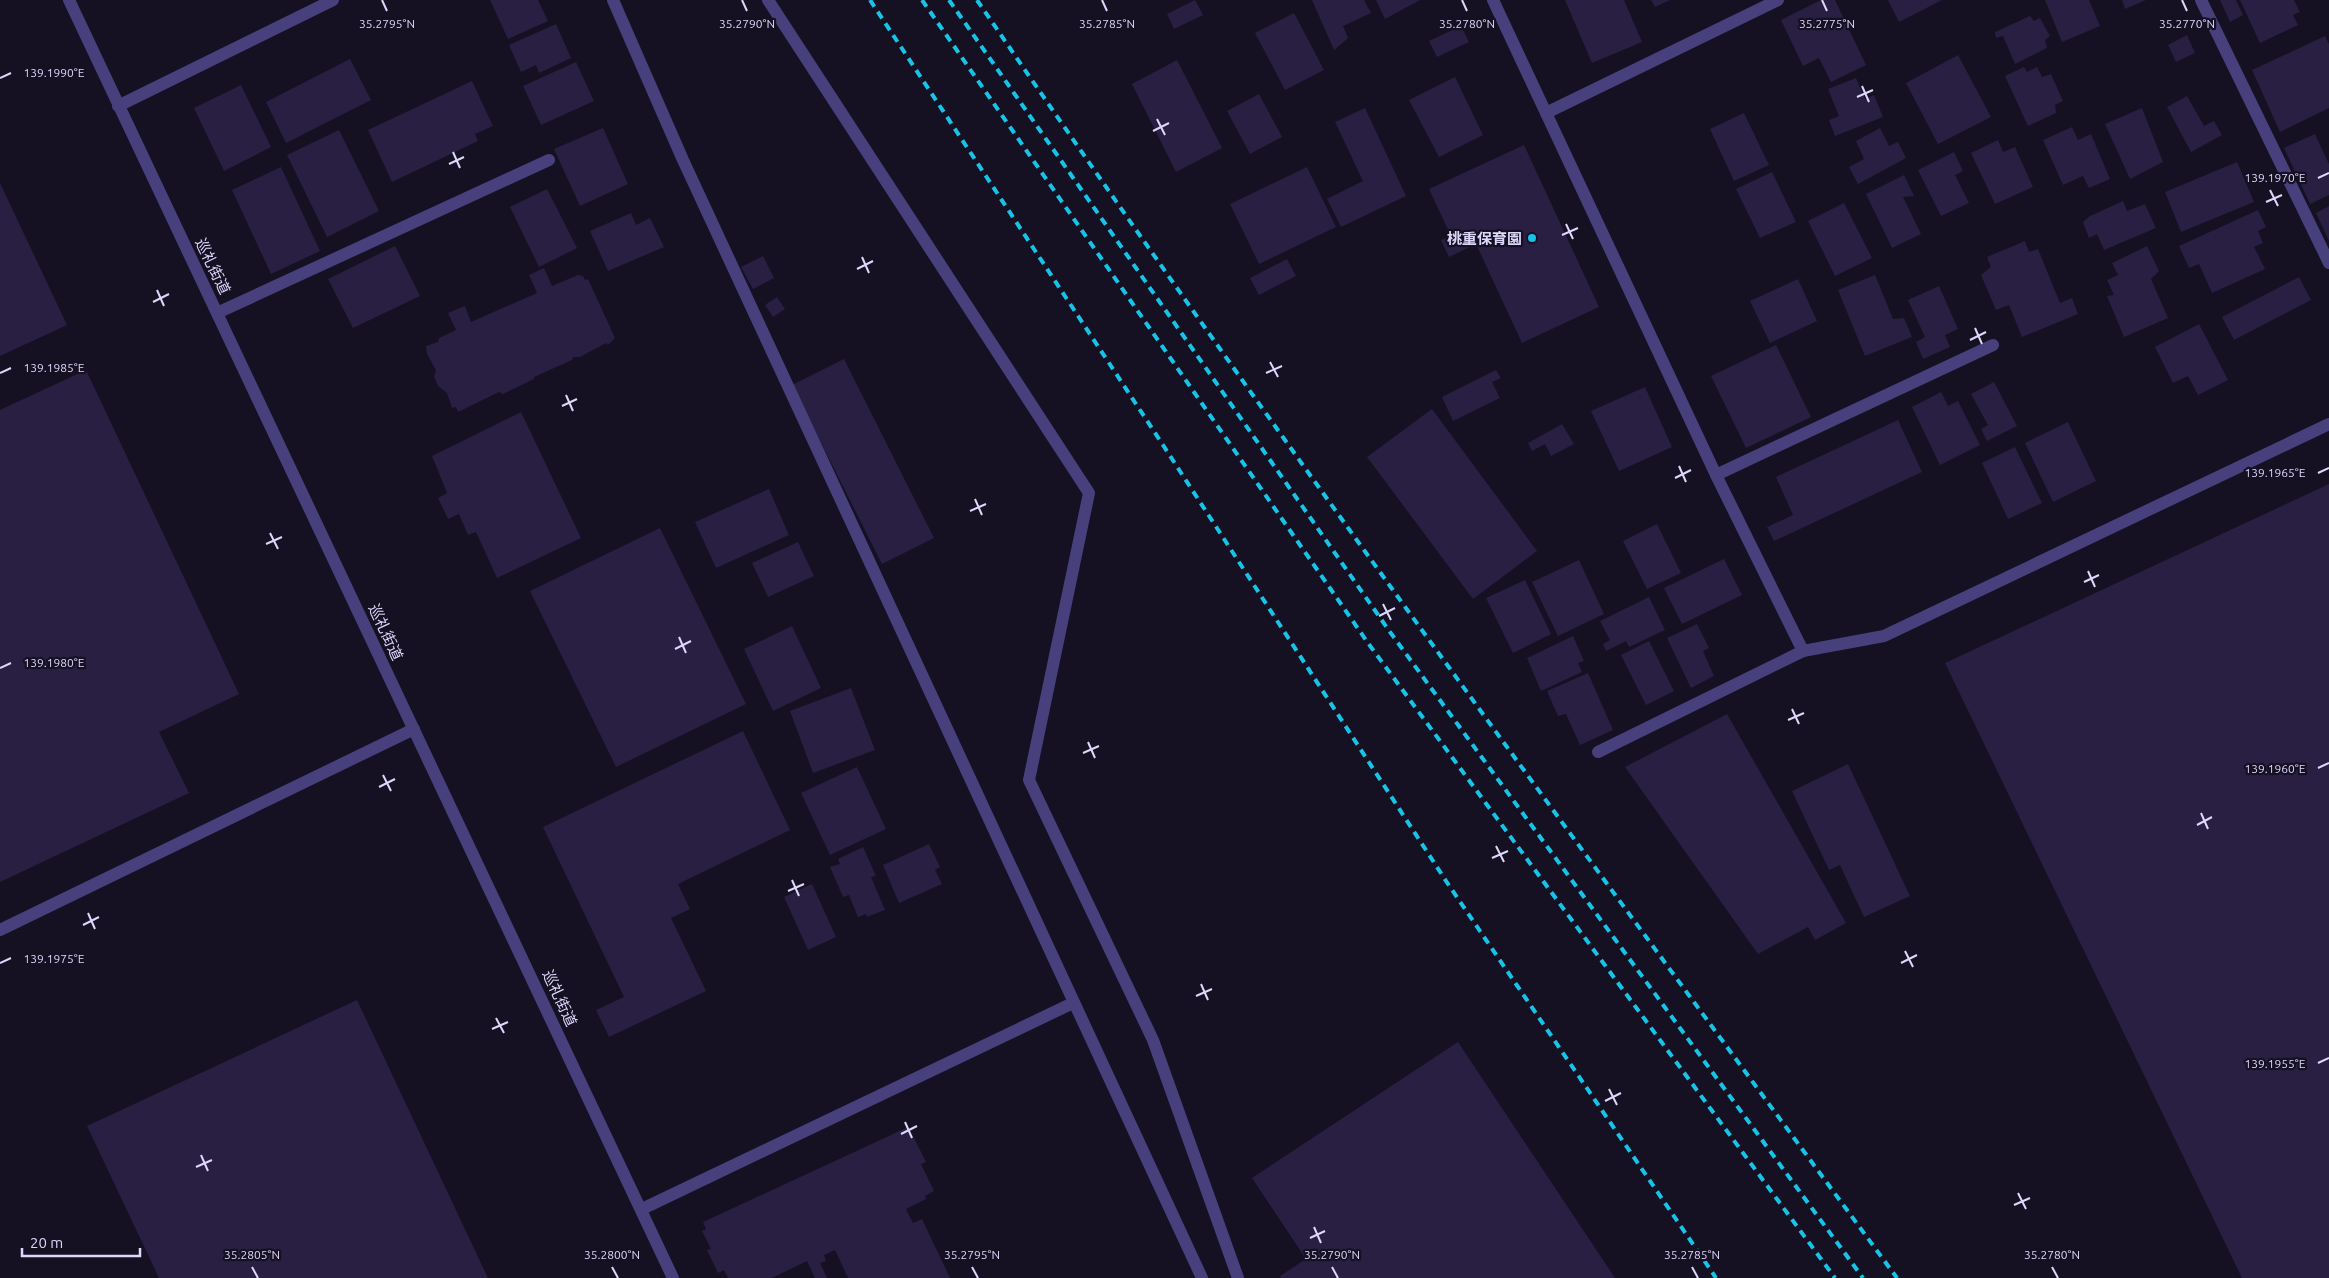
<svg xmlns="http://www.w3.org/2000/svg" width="2329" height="1278" font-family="Ubuntu,'Noto Sans JP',sans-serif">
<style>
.building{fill:#281f42}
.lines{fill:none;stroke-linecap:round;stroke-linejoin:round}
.service{stroke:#47407d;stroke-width:12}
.minor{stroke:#47407d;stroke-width:12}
.tertiary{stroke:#47407d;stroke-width:12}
.rail{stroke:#17c4e7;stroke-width:4;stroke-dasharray:8 6;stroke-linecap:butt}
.ticks{fill:none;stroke:#ddd7fb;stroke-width:2}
.poi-dot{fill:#17c4e7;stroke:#151123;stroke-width:2}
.labels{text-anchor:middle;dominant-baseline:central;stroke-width:4.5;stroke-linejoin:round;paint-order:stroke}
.poi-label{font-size:15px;font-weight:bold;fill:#ddd7fb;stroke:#151123;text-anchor:end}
.street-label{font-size:15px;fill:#ddd7fb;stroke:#151123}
.ticks-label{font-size:12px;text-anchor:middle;fill:#ddd7fb;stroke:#151123;stroke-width:4.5;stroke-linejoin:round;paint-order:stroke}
</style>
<rect width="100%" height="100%" fill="#151123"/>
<g class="building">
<path d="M490,0H538L548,21L508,39Z"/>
<path d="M1195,0L1203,15L1174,29L1167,14Z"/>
<path d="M1312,0H1364L1371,13L1343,26L1348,38L1334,50Z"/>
<path d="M1376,0H1420L1385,19Z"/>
<path d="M1565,0H1624L1642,42L1592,63Z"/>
<path d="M1651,0H1670L1655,7Z"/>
<path d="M1821,0H1835L1866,65L1831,82L1819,58L1803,66L1781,20Z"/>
<path d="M1888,0H1942L1899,22Z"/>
<path d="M2045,0H2089L2100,26L2062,42Z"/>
<path d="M2122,0H2146L2125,9Z"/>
<path d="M2220,0H2236L2243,15L2230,22Z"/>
<path d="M2240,0H2294L2300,12L2293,15L2298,25L2260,43Z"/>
<path d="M1294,13L1324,70L1285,90L1255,33Z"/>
<path d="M2030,16L2034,21L2040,18L2050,36L2045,40L2047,48L2015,64L2003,36L1996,38L1995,32Z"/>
<path d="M556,24L571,58L539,73L536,65L521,72L509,45Z"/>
<path d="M1461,26L1469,42L1437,57L1429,41Z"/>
<path d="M2187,35L2195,53L2176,62L2168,45Z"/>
<path d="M2325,36L2329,44V108L2280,132L2252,70Z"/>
<path d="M1958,55L1991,117L1938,144L1906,83Z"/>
<path d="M350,59L371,100L286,143L266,102Z"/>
<path d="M1177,60L1222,148L1176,172L1132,84Z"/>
<path d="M576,62L594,101L541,125L523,86Z"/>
<path d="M2024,67L2027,72L2037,67L2042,77L2051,74L2063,101L2055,105L2056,113L2028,126L2005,76Z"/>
<path d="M1455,77L1483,135L1439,157L1409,100Z"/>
<path d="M1856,78L1865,99L1874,95L1883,117L1835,136L1829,120L1839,116L1828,89Z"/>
<path d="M472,81L493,126L475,134L478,141L392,182L368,130Z"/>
<path d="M241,85L271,147L224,171L194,108Z"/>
<path d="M1259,94L1282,137L1250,154L1227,111Z"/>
<path d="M2187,96L2204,126L2214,121L2222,135L2191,152L2167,107Z"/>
<path d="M1365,108L1406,196L1341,227L1327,199L1363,181L1335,122Z"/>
<path d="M2142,108L2163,162L2130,179L2105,124Z"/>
<path d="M1744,113L1769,165L1734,181L1710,129Z"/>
<path d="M2072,127L2078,140L2091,134L2110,179L2089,188L2083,176L2063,185L2043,140Z"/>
<path d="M603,128L628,184L580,206L554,149Z"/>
<path d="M1880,128L1889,146L1898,142L1906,158L1858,184L1849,167L1864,159L1856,141Z"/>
<path d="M339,130L379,211L327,237L287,155Z"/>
<path d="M2315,134L2329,164V195L2310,204L2284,148Z"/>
<path d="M1998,140L2003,152L2015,147L2033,187L1995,204L1971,153Z"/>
<path d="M1524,145L1599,307L1522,343L1476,244L1449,257L1441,240L1451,236L1429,189Z"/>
<path d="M1954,152L1963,171L1955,175L1969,203L1941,216L1918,170Z"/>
<path d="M2237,162L2254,202L2181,232L2165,192Z"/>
<path d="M281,167L320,251L271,274L232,190Z"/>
<path d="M1307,167L1336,227L1259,264L1230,204Z"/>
<path d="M1772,172L1796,222L1760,238L1736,189Z"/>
<path d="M1904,175L1914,196L1903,197L1921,234L1892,248L1866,194Z"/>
<path d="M0,183L67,325L0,356Z"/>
<path d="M547,189L577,248L539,267L510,207Z"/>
<path d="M2123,201L2127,211L2145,204L2156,228L2104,250L2097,234L2089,238L2083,222L2090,216Z"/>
<path d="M1844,203L1872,258L1835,276L1808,221Z"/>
<path d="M2329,206V241L2316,213Z"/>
<path d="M2258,210L2266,227L2258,231L2263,243L2254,247L2265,269L2212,293L2199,264L2189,268L2179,246Z"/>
<path d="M631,213L636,225L650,218L664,247L608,271L590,231Z"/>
<path d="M2025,241L2029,252L2038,249L2060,303L2072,298L2078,314L2022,337L2009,305L1996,310L1981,275L1991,267L1987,257Z"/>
<path d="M395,246L420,296L353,328L328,279Z"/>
<path d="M2147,246L2159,271L2151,279L2168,318L2124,337L2107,296L2114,295L2107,280L2118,275L2112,263Z"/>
<path d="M763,256L774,278L753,289L741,267Z"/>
<path d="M1287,259L1296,276L1259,295L1250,278Z"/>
<path d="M544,268L552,286L578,275L583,276L585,280L588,279L615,338L608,345L606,343L580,357H573L572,360L534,377V379L503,394L499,392L458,412L456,407L452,408L447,393L438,386L434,377L436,370L427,354L426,346L438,342L439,338L456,330L448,313L465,306L471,322L537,293L529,275Z"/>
<path d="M1875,275L1893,319L1904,318L1912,337L1865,356L1838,290Z"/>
<path d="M2299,277L2311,300L2234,340L2222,317Z"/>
<path d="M1798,279L1817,321L1770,343L1750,301Z"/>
<path d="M1939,286L1958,329L1945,335L1950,347L1923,359L1916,342L1925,337L1908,300Z"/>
<path d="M777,297L785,309L773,317L765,305Z"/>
<path d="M2199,324L2228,380L2198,395L2188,376L2173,383L2155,347Z"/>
<path d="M1776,345L1811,417L1746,448L1711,376Z"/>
<path d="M844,359L934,538L882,564L792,385Z"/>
<path d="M86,370L239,694L159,732L189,793L0,882V410Z"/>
<path d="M1496,370L1501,378L1492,382L1500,398L1453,421L1442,397Z"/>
<path d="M1994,382L2017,426L1987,441L1981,429L1988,425L1971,394Z"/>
<path d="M1645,387L1672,447L1619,471L1591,411Z"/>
<path d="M1941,392L1948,406L1958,401L1980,445L1940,465L1912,407Z"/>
<path d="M1432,409L1537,551L1473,599L1367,457Z"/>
<path d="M521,412L581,538L497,578L476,532L468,535L459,514L448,519L438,498L447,493L432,456Z"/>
<path d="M1898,420L1922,472L1774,541L1767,527L1793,515L1776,477Z"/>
<path d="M2068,422L2096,481L2053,502L2025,443Z"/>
<path d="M1562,424L1574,444L1551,456L1545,444L1532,451L1528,443Z"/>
<path d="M2015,447L2042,503L2008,519L1982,463Z"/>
<path d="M2329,484V1278H2242L1945,663Z"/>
<path d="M769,489L789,535L716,568L695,522Z"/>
<path d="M1657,524L1681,573L1647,589L1623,541Z"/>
<path d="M660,528L746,704L616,767L530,591Z"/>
<path d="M798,542L814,576L768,597L752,563Z"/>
<path d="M1724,559L1742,595L1682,624L1664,588Z"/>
<path d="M1579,560L1604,614L1558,636L1532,582Z"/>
<path d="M1525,580L1551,634L1513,653L1486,598Z"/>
<path d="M1649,597L1665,630L1629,647L1626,641L1606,651L1603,644L1610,640L1600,621Z"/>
<path d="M1697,624L1709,648L1703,651L1714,676L1691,688L1667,638Z"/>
<path d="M792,626L821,688L773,711L744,649Z"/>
<path d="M1573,636L1584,661L1578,663L1582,672L1541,691L1527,658Z"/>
<path d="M1649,641L1674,691L1646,705L1621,655Z"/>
<path d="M1588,673L1613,730L1580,745L1566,714L1558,716L1547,691Z"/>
<path d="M851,688L875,750L813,773L790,711Z"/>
<path d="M1727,714L1846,923L1815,940L1808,927L1758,954L1625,767Z"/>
<path d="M743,731L790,830L678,884L690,909L671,918L706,991L609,1037L596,1010L624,997L543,827Z"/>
<path d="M1848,764L1910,896L1864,917L1840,865L1829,870L1792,791Z"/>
<path d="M857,767L886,829L830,855L801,793Z"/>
<path d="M929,844L940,867L935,870L942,884L899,903L883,865Z"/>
<path d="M863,847L876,876L871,877L885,910L867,917L866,914L858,917L849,895L843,897L830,867L840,864L838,859Z"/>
<path d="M812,884L836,937L808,950L784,897Z"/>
<path d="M357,1000L488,1278H159L87,1126Z"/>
<path d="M1458,1042L1615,1278H1281L1280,1276L1306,1259L1252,1178Z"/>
<path d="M906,1128L909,1134H912L926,1162L921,1164L934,1191L925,1196L926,1199L906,1209L913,1223L922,1219L950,1278H848L835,1250L824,1255L826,1261L820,1263L827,1278H815L807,1261L772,1278H728L724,1270L718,1273L707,1250L711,1249L702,1231L706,1229L703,1222Z"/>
</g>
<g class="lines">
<g class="service">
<path d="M768,0L1089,493L1029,780L1153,1040L1238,1278"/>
<path d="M217,313L549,160"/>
<path d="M642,1209L1073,1003"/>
</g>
<g class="minor">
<path d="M613,0L683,160L1202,1278"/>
<path d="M1493,0L1716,475L1803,651L1884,636L2329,424"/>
<path d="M2201,0L2329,263"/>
<path d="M118,106L333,0"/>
<path d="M1546,113L1778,0"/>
<path d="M1716,475L1993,345"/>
<path d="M1598,752L1803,651"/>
</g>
<g class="tertiary">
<path d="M69,0L673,1278"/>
<path d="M0,930L414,729"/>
</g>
<g class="rail">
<path d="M870,0L1163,445L1448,884L1716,1278"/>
<path d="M922,0L1368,643L1835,1278"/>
<path d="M949,0L1390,632L1863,1278"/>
<path d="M977,0C1273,434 1586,855 1897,1278"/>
</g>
</g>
<path class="ticks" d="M382,0L387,11M742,0L747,11M1102,0L1107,11M1462,0L1467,11M1822,0L1827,11M2182,0L2187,11M0,78L11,73M1862,86L1869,102M1857,97L1873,90M1157,119L1165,135M1153,131L1169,123M453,152L460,168M449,164L464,157M2318,178L2329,173M2270,190L2278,206M2266,202L2282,195M1566,224L1573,239M1562,235L1578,228M862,257L869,273M857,269L873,261M157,290L164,306M153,302L169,294M1975,328L1982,344M1970,340L1986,332M1270,362L1278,377M0,373L11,368M1266,373L1282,366M566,395L573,411M562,406L577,399M1679,466L1686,482M2318,473L2329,468M1675,478L1691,470M975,499L982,515M970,511L986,504M270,533L278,549M266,544L282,537M2088,571L2095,587M2084,582L2099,575M1383,604L1391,620M1379,616L1395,608M679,637L686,653M675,649L691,641M0,668L11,663M1792,709L1799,724M1788,720L1804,713M1088,742L1095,758M1083,753L1099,746M2318,768L2329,763M383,775L391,791M379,787L395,779M2201,813L2208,829M2197,825L2212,817M1496,846L1504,862M1492,858L1508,851M792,880L799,896M788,891L804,884M88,913L95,929M83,925L99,917M1905,951L1913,967M0,963L11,958M1901,963L1917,955M1201,984L1208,1000M1196,996L1212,989M496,1018L504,1033M492,1029L508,1022M2318,1063L2329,1058M1609,1089L1617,1105M1605,1101L1621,1093M905,1122L912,1138M901,1134L917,1126M201,1155L208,1171M196,1167L212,1160M2018,1193L2026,1209M2014,1205L2030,1198M1314,1227L1321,1243M1310,1238L1325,1231M252,1267L258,1278M612,1267L618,1278M972,1267L978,1278M1332,1267L1338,1278M1692,1267L1698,1278M2052,1267L2058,1278"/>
<circle class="poi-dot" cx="1532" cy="238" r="5"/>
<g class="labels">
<g class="poi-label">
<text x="1522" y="238">桃重保育園</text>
</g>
<g class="street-label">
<text transform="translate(213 266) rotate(64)">巡礼街道</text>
<text transform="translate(386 632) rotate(65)">巡礼街道</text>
<text transform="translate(560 998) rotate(65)">巡礼街道</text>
</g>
</g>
<g class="ticks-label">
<text x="387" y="28">35.2795°N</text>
<text x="747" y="28">35.2790°N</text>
<text x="1107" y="28">35.2785°N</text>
<text x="1467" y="28">35.2780°N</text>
<text x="1827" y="28">35.2775°N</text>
<text x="2187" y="28">35.2770°N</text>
<text x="54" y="77">139.1990°E</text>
<text x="2275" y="182">139.1970°E</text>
<text x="54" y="372">139.1985°E</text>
<text x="2275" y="477">139.1965°E</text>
<text x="54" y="667">139.1980°E</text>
<text x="2275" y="773">139.1960°E</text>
<text x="54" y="963">139.1975°E</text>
<text x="2275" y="1068">139.1955°E</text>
<text x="252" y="1259">35.2805°N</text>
<text x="612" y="1259">35.2800°N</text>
<text x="972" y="1259">35.2795°N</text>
<text x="1332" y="1259">35.2790°N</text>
<text x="1692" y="1259">35.2785°N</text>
<text x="2052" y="1259">35.2780°N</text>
</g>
<path d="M22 1248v8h118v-8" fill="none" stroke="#ddd7fb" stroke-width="2.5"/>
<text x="30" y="1248" font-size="15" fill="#ddd7fb" stroke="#151123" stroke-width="4" paint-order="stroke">20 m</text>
</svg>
